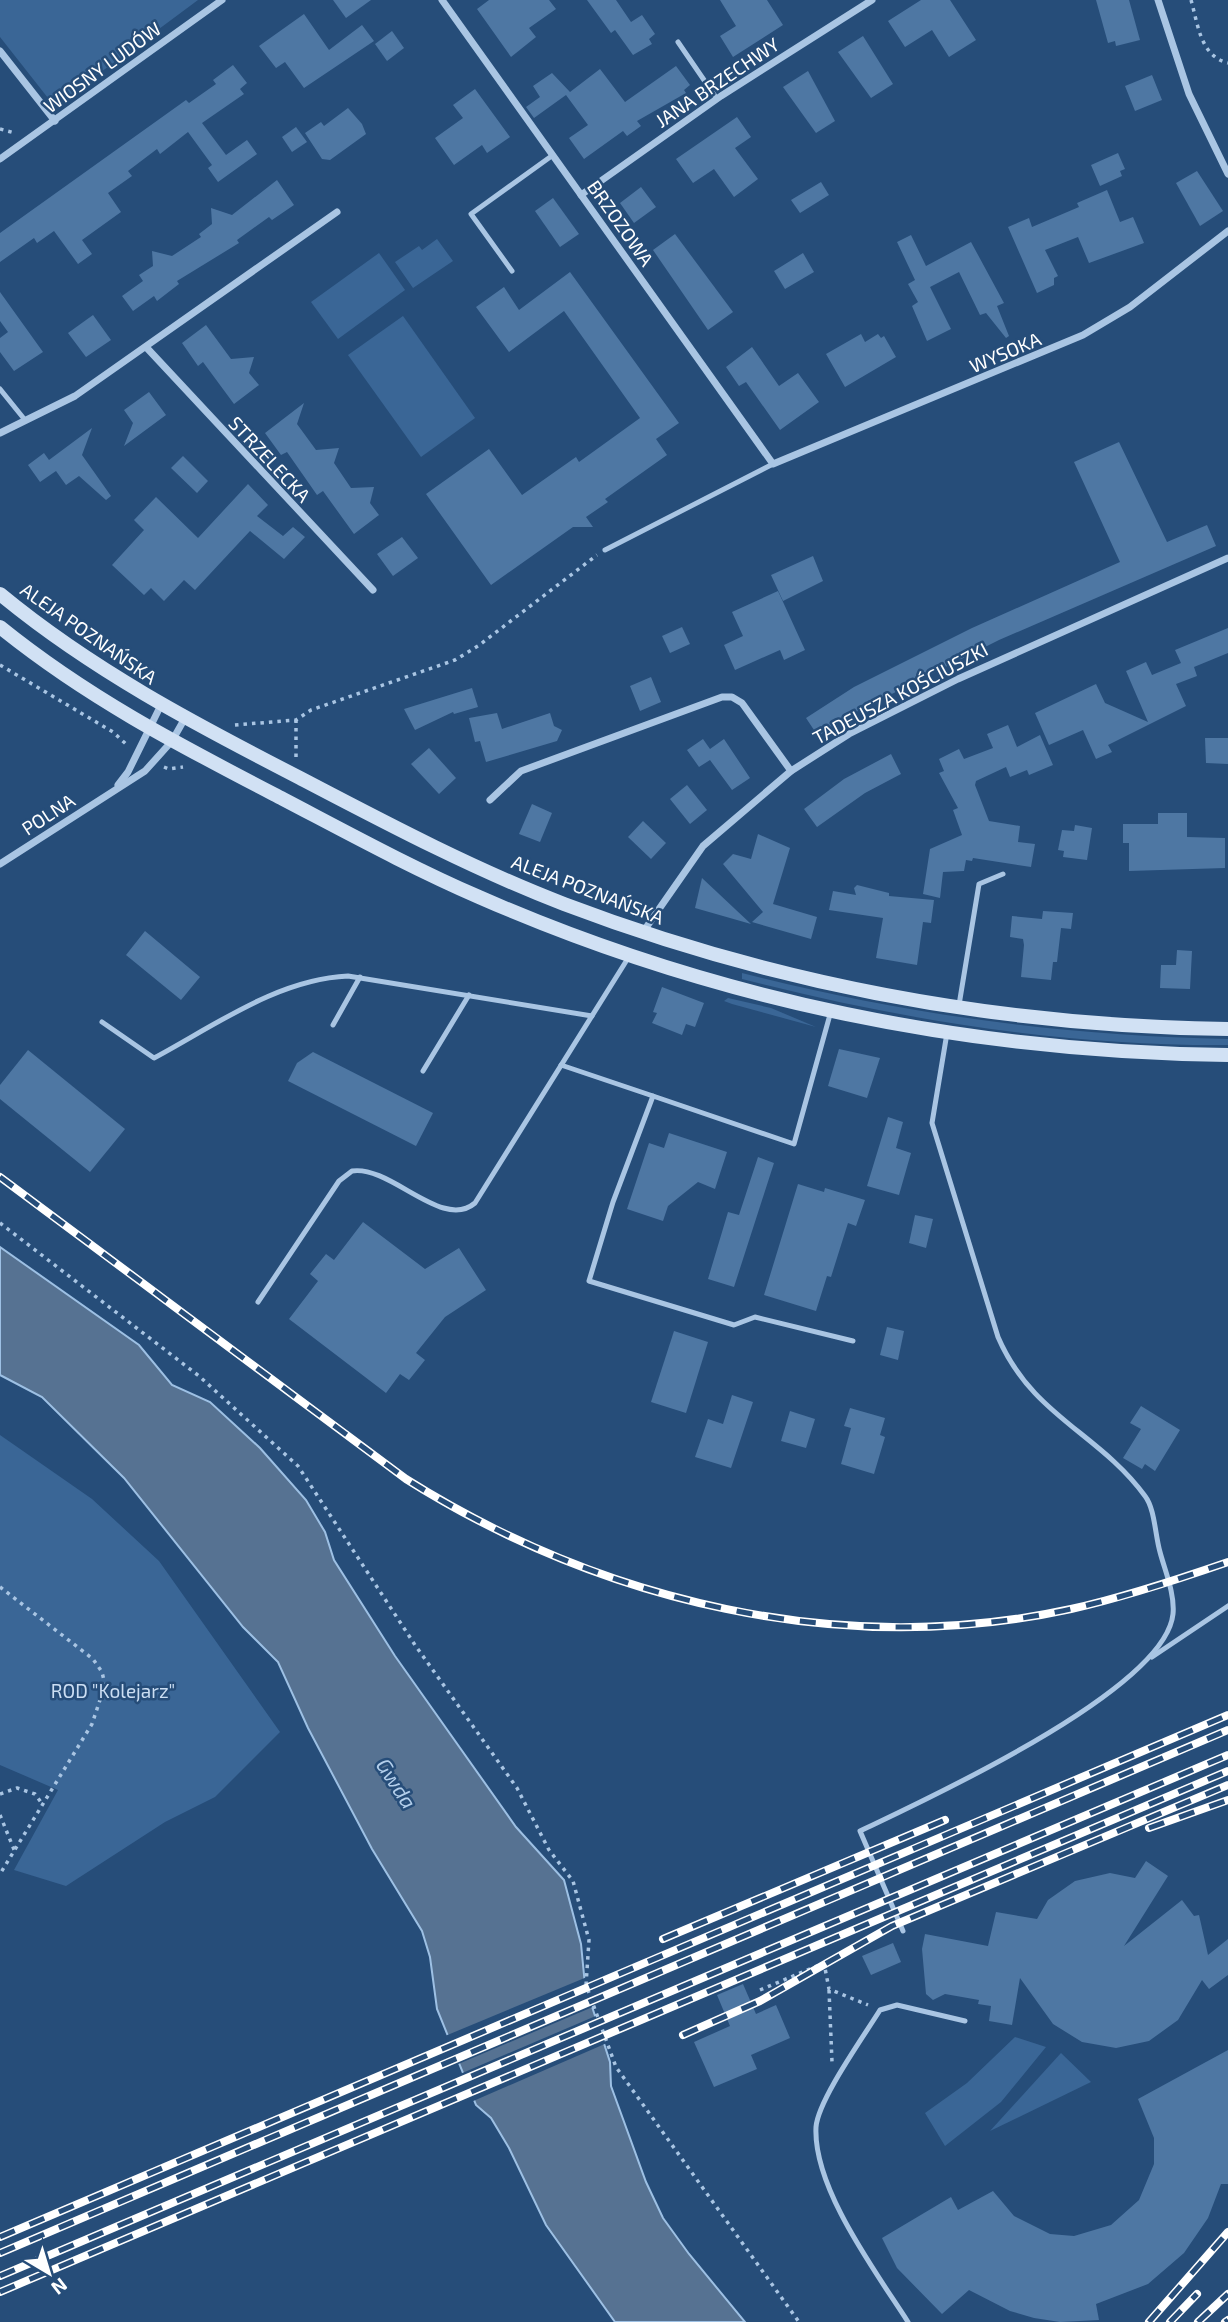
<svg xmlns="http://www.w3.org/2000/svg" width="1228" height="2322" font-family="'Exo 2',sans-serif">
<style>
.green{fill:#3a6696}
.water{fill:#567292;stroke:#9dc0e4;stroke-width:2}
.pier{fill:#264d79}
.building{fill:#4e77a3}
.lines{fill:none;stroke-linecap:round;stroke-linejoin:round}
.path{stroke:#a9c5e3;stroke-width:3.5;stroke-dasharray:3.5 5;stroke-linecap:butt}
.service{stroke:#a9c5e3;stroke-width:5}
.minor{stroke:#a9c5e3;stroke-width:7}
.secondary{stroke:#d1e1f4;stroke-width:14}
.rail-casing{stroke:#fff;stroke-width:8}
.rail{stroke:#264d79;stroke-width:5;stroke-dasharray:16;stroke-linecap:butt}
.labels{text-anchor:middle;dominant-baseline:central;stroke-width:5;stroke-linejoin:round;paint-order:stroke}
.street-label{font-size:19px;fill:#fff;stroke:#264d79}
.park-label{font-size:19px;fill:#cbdef3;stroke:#264d79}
.water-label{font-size:21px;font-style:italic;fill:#b4cfeb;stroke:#264d79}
</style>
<rect width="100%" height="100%" fill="#264d79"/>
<g class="green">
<path d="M0,0H198L66,98H48L0,37Z"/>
<path d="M437,239L453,261L413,288L395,262L419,246L422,250Z"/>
<path d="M379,253L405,290L338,339L311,302Z"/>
<path d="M403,316L475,418L421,457L348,355Z"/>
<path d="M742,973C905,1015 1060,1035 1228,1039V1045C1063,1046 901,1020 742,979Z"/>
<path d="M728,998L771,1008L816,1027L732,1004L724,1001Z"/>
<path d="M0,1435L92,1499L159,1561L280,1732L215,1797L165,1822L66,1886L14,1870L58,1790L0,1765Z"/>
<path d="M1015,2037L1046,2047L1001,2102L945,2146L925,2113L967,2083Z"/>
<path d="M1061,2053L1091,2082L990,2131Z"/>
</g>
<path class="water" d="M0,1247L139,1345L172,1385L210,1402L260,1448L306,1500L325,1532L334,1560L395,1656L516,1827L564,1880L581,1944L585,1985L610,2062L611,2086L646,2182L663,2218L689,2254L745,2322H615L546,2225L509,2148L491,2118L476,2105L437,2009L430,1957L422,1931L372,1849L308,1728L278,1662L243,1627L124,1478L42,1397L0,1375Z"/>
<g class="pier">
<path d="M587,1977L595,2006L456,2065L445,2036Z"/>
<path d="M598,2015L607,2043L471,2102L460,2074Z"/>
</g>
<g class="building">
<path d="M333,0H371L346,18Z"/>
<path d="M489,0H549L556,9L529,28L536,37L511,57L477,9Z"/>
<path d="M587,0H616L631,22L642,15L655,34L649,39L652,44L633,55L615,30L611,33Z"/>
<path d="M720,0H767L783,25L733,57L720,36L736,26Z"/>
<path d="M921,0H950L976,40L949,57L932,30L905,47L888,21Z"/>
<path d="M1096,0H1129L1140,40L1116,46L1115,41L1108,43Z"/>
<path d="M304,14L329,50L362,25L374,41L304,88L285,62L276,68L259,46Z"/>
<path d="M392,31L404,48L387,61L375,44Z"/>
<path d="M863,36L893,84L871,98L838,52Z"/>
<path d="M233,65L247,83L240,89L244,94L202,123L226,155L247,140L257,154L218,182L208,168L212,165L188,132L160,154L157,149L128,171L132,176L108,193L121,212L82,240L92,254L78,264L54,231L37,243L34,238L0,262V233L186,100L189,103L216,84L213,80Z"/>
<path d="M676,66L690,85L684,90L686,93L637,121L641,126L627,136L623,131L584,159L569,138L588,125L566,95L534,118L526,107L540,97L533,86L552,73L570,92L600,69L625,102Z"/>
<path d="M808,71L835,121L816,133L783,87Z"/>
<path d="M1152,75L1162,100L1135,111L1125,86Z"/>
<path d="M475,89L510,137L487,153L482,145L454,165L435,138L463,118L453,105Z"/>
<path d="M348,108L362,124L366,134L330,160L322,159L305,133L321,122L324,126Z"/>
<path d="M737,117L751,137L735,148L758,179L734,197L714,169L693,183L676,159Z"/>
<path d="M296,127L307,142L292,152L282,137Z"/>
<path d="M1118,153L1125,169L1120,171L1122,176L1100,186L1091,165Z"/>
<path d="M1197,171L1223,211L1200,226L1176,183Z"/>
<path d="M277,180L294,205L272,220L269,217L237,240L239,243L177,281L179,284L157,301L154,296L133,311L122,296L143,281L139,275L153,266L152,251L172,256L201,237L199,234L212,224L211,208L232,215Z"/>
<path d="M821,182L829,195L800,213L791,200Z"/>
<path d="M641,187L656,207L634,223L620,203Z"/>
<path d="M1107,190L1120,222L1133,217L1144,243L1089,263L1078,237L1045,250L1058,276L1054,278V285L1037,293L1008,227L1029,218L1032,227L1079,207L1077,203Z"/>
<path d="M553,198L579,234L560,247L535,211Z"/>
<path d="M675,234L733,312L708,330L653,250Z"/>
<path d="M911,235L926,266L971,242L1004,303L997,306L1009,336L1006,338L986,313L980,315L959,272L930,287L951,329L927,341L912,306L918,302L908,284L915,280L897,242Z"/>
<path d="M803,253L814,272L785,289L774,271Z"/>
<path d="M570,272L679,423L656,439L667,455L605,499L608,502L586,517L593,527H573L491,585L426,494L489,449L522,495L576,457L579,462L640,418L564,311L509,352L476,307L504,287L519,310Z"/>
<path d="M0,292L43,352L14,371L0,352V338L8,332L0,321Z"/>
<path d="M93,315L111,340L86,357L68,333Z"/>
<path d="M206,325L231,359L254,357L249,373L259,385L234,404L203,362L198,366L182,343Z"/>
<path d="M861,334L865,342L878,334L881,338L884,336L896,357L845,387L826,354Z"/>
<path d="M752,347L779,386L798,373L819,402L780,430L746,382L739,386L726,367Z"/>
<path d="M149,392L166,415L124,446L133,423L124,410Z"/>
<path d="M304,403L297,424L316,450L339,448L334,463L351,488L374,487L370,503L379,515L354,534L323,491L317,495L287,452L281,455L265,433Z"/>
<path d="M92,428L82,455L111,496L106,500L79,476L66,485L56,471L40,482L28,465L44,453L49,460Z"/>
<path d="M1119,442L1167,542L1207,525L1216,546L999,640L856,712L818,736L806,718L854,687L972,628L1120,562L1074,462Z"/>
<path d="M183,456L208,481L197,493L171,468Z"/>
<path d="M248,484L268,505L257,516L283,536L293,527L305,537L284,559L250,531L195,590L184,580L164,601L151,588L144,595L112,565L144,530L134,520L156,497L198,538Z"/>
<path d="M402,537L418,558L393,576L377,554Z"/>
<path d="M813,556L823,581L783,601L771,575Z"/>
<path d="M778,591L805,650L784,660L780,650L735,670L724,645L743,636L732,612Z"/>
<path d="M682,627L690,644L670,653L662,636Z"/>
<path d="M1228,628V653L1194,667L1197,676L1176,684L1186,706L1108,745L1112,752L1096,759L1083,730L1049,745L1035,713L1096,684L1105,703L1148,722L1126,671L1146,662L1152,675L1181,663L1175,650Z"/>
<path d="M651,677L661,702L640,711L630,686Z"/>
<path d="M472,688L478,707L454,714L453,712L415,730L404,709Z"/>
<path d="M497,713L502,729L550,713L554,726L562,730L557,741L486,762L480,741L475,742L469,718Z"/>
<path d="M1008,725L1017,747L1040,735L1053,765L1029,775L1027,770L1010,777L1006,767L976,781L975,785L989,821L1020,826L1018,842L1035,844L1031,867L973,858L972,861L966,860L964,871L943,872L940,898L923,894L930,849L962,835L953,810L958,808L939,773L944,771L939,759L959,749L964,759L993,748L987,734Z"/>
<path d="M1205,738H1228V764L1206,763Z"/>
<path d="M703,739L710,749L724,739L750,778L732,790L710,760L699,767L687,750Z"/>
<path d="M429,748L456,778L439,794L411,764Z"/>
<path d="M891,754L901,774L865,793L817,827L804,809L844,779Z"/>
<path d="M687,785L707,810L690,824L670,799Z"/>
<path d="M532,804L552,813L540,842L519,834Z"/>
<path d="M1158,813H1187V837L1225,838V868L1129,871V843H1123V824H1158Z"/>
<path d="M643,821L666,843L651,859L628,837Z"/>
<path d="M1075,825L1092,828L1087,860L1063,857L1064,851L1058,850L1062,830L1074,831Z"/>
<path d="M758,834L790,848L773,904L817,917L811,939L752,922L763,912L723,864L733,854L751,859Z"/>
<path d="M702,878L751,924L695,908Z"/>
<path d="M857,885L889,893V896L934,900L931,923L923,922L917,965L876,958L883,918L829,910L833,891L856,895L854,888Z"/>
<path d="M1043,911L1073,913L1071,929L1061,928L1057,962H1053L1051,980L1021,977L1024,945L1023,939L1010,937L1012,916L1042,919Z"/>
<path d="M145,931L200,977L181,1000L126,955Z"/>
<path d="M1177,950L1192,951L1190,989L1160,988L1161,965H1176Z"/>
<path d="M662,987L704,1003L695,1027L686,1024L682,1035L652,1023L657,1013L653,1012Z"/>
<path d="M839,1049L880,1058L867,1098L828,1086Z"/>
<path d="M28,1050L125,1129L90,1172L0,1099V1085Z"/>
<path d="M313,1052L433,1113L416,1146L288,1081L297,1063Z"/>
<path d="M888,1117L903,1122L896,1148L911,1153L899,1195L867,1186Z"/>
<path d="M669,1133L727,1152L715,1189L698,1182L668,1206L663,1221L627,1209L649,1143L664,1148Z"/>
<path d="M758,1157L774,1163L734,1287L708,1279L728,1212L739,1215Z"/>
<path d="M798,1184L824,1192L825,1188L865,1200L856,1226L848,1223L831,1277L827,1276L816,1311L764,1295Z"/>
<path d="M915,1215L933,1219L926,1248L909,1243Z"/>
<path d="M363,1222L425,1269L459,1248L486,1290L445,1317L416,1353L425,1360L409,1380L400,1374L386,1393L289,1319L318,1281L310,1274L326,1254L334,1260Z"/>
<path d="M887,1327L904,1331L898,1360L880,1355Z"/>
<path d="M674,1331L708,1342L686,1413L651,1402Z"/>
<path d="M732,1395L753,1402L731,1468L695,1457L708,1419L723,1424Z"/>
<path d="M1141,1406L1180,1430L1155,1471L1145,1464L1142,1469L1123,1458L1141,1429L1130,1423Z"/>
<path d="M850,1408L885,1418L880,1435L885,1437L874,1474L841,1464L851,1428L844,1426Z"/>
<path d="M790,1411L815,1419L806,1448L781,1441Z"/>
<path d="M1146,1861L1168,1876L1124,1946L1182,1900L1194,1916L1199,1915L1208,1955L1228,1939V1975L1209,1989L1202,1980L1178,2020L1149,2041L1116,2048L1082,2042L1053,2024L1020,1978L1012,2025L989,2021L991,2006L978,2004L979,2000L945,1994L933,2000L926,1994L922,1949L925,1934L988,1946L996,1912L1037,1919L1048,1900L1075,1881L1110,1873L1135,1878Z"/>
<path d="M893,1943L901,1962L871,1975L862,1956Z"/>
<path d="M743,1984L756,2014L776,2005L790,2038L751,2055L757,2069L714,2087L694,2042L730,2026L717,1995Z"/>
<path d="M1228,2050V2184H1221L1208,2218L1184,2253L1148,2284L1096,2304L1099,2320L1060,2322L1034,2318L1010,2311L969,2290L942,2314L897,2268L882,2238L951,2197L958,2210L993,2191L1014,2216L1050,2234L1074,2236L1111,2225L1139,2200L1154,2164V2138L1138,2099Z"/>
</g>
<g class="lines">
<g class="path">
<path d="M1191,0C1198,24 1200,56 1228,63"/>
<path d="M0,129L15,133"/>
<path d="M0,665L113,732L127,745"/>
<path d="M235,725L296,720L311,710L455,660L478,646L597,555"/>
<path d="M296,757V720"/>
<path d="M164,767L169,769L183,767"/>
<path d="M0,1223L199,1376L298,1466L415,1645L517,1788L549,1850L573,1881L589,1940L586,1985L616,2067L799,2322"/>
<path d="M0,1587L93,1659L102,1672L105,1685L92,1724L0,1874"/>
<path d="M0,1794L17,1788L35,1794L43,1805"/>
<path d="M0,1815L15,1852"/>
<path d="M760,1990L824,1963L829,1989L868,2005"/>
<path d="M829,1990L832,2062"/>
</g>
<g class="service">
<path d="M678,42L717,99"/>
<path d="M512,271L471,214L553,155"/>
<path d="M0,389L25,420"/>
<path d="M605,550L773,464"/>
<path d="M959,1005L979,884L1003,874"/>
<path d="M102,1022L154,1058C214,1026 278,979 348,976L592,1016"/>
<path d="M333,1025L360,977"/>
<path d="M561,1065L653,1096L613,1202L589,1281L734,1325L755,1317L853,1341"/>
<path d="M423,1071L469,995"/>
<path d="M653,1096L794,1144L831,1011"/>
<path d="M258,1302L339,1181L352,1171C391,1165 442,1231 475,1203L630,955"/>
<path d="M1152,1657L1228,1606"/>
<path d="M903,1931L860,1831C927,1799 1165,1690 1173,1614C1175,1594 1165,1571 1160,1552C1155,1535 1155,1509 1145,1496C1099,1433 1032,1416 998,1337L932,1123L947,1033"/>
<path d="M908,2322C876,2272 813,2188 816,2127C818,2100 864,2036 880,2010L897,2005L965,2021"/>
</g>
<g class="minor">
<path d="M442,0L773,464L1083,335L1130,307L1228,231"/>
<path d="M1158,0L1189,94L1228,174"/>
<path d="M0,51L55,121"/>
<path d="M0,159L222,0"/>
<path d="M581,195L721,96L872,0"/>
<path d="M146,347L373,590"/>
<path d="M0,433L75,396L337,212"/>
<path d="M118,785L128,772L161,705"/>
<path d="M490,800L521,771L722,697H732L742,703L791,771"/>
<path d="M0,864L145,771L172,741L185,718"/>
<path d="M643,932L703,846L791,771L849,734L958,679L1228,558"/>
</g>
<g class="secondary">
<path d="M0,594C92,670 195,724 300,778C386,823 473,869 564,904C777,985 1000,1026 1228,1029"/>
<path d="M0,627C89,699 183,747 283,799C348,833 412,868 479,897C716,1001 970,1052 1228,1055"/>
</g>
<defs>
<g id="rail">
<path d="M0,1177L406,1479C602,1602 841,1659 1071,1609C1125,1597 1176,1580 1228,1562"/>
<path d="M1149,1828L1228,1800"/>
<path d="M663,1939L945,1820"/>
<path d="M683,2035L760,2001L892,1926L1228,1785"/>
<path d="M0,2237L1228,1715"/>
<path d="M0,2253L1228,1730"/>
<path d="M0,2276L1228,1755"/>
<path d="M0,2292L1228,1771"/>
<path d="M1149,2322L1228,2232"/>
<path d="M1170,2322L1197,2294"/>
<path d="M1198,2322L1228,2294"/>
<path d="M1225,2322L1228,2320"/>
</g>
</defs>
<use href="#rail" class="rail-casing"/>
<use href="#rail" class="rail"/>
</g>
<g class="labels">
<g class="street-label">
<text transform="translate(102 67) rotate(-36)">WIOSNY LUDÓW</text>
<text transform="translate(717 82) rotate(-34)">JANA BRZECHWY</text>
<text transform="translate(621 223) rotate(55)">BRZOZOWA</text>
<text transform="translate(1005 352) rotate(-23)">WYSOKA</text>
<text transform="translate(270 459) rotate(47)">STRZELECKA</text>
<text transform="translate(89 633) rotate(35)">ALEJA POZNAŃSKA</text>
<text transform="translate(900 693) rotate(-28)">TADEUSZA KOŚCIUSZKI</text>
<text transform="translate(48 814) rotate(-33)">POLNA</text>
<text transform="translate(588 889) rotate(21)">ALEJA POZNAŃSKA</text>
</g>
<g class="park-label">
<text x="113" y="1690">ROD "Kolejarz"</text>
</g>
<g class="water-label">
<text transform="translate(397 1783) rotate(57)">Gwda</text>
</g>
</g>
<g transform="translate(49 2273) rotate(142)" stroke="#264d79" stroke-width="5" paint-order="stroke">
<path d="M0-5L12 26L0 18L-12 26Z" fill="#ffffff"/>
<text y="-10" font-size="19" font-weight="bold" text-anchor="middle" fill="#ffffff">N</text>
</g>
</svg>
